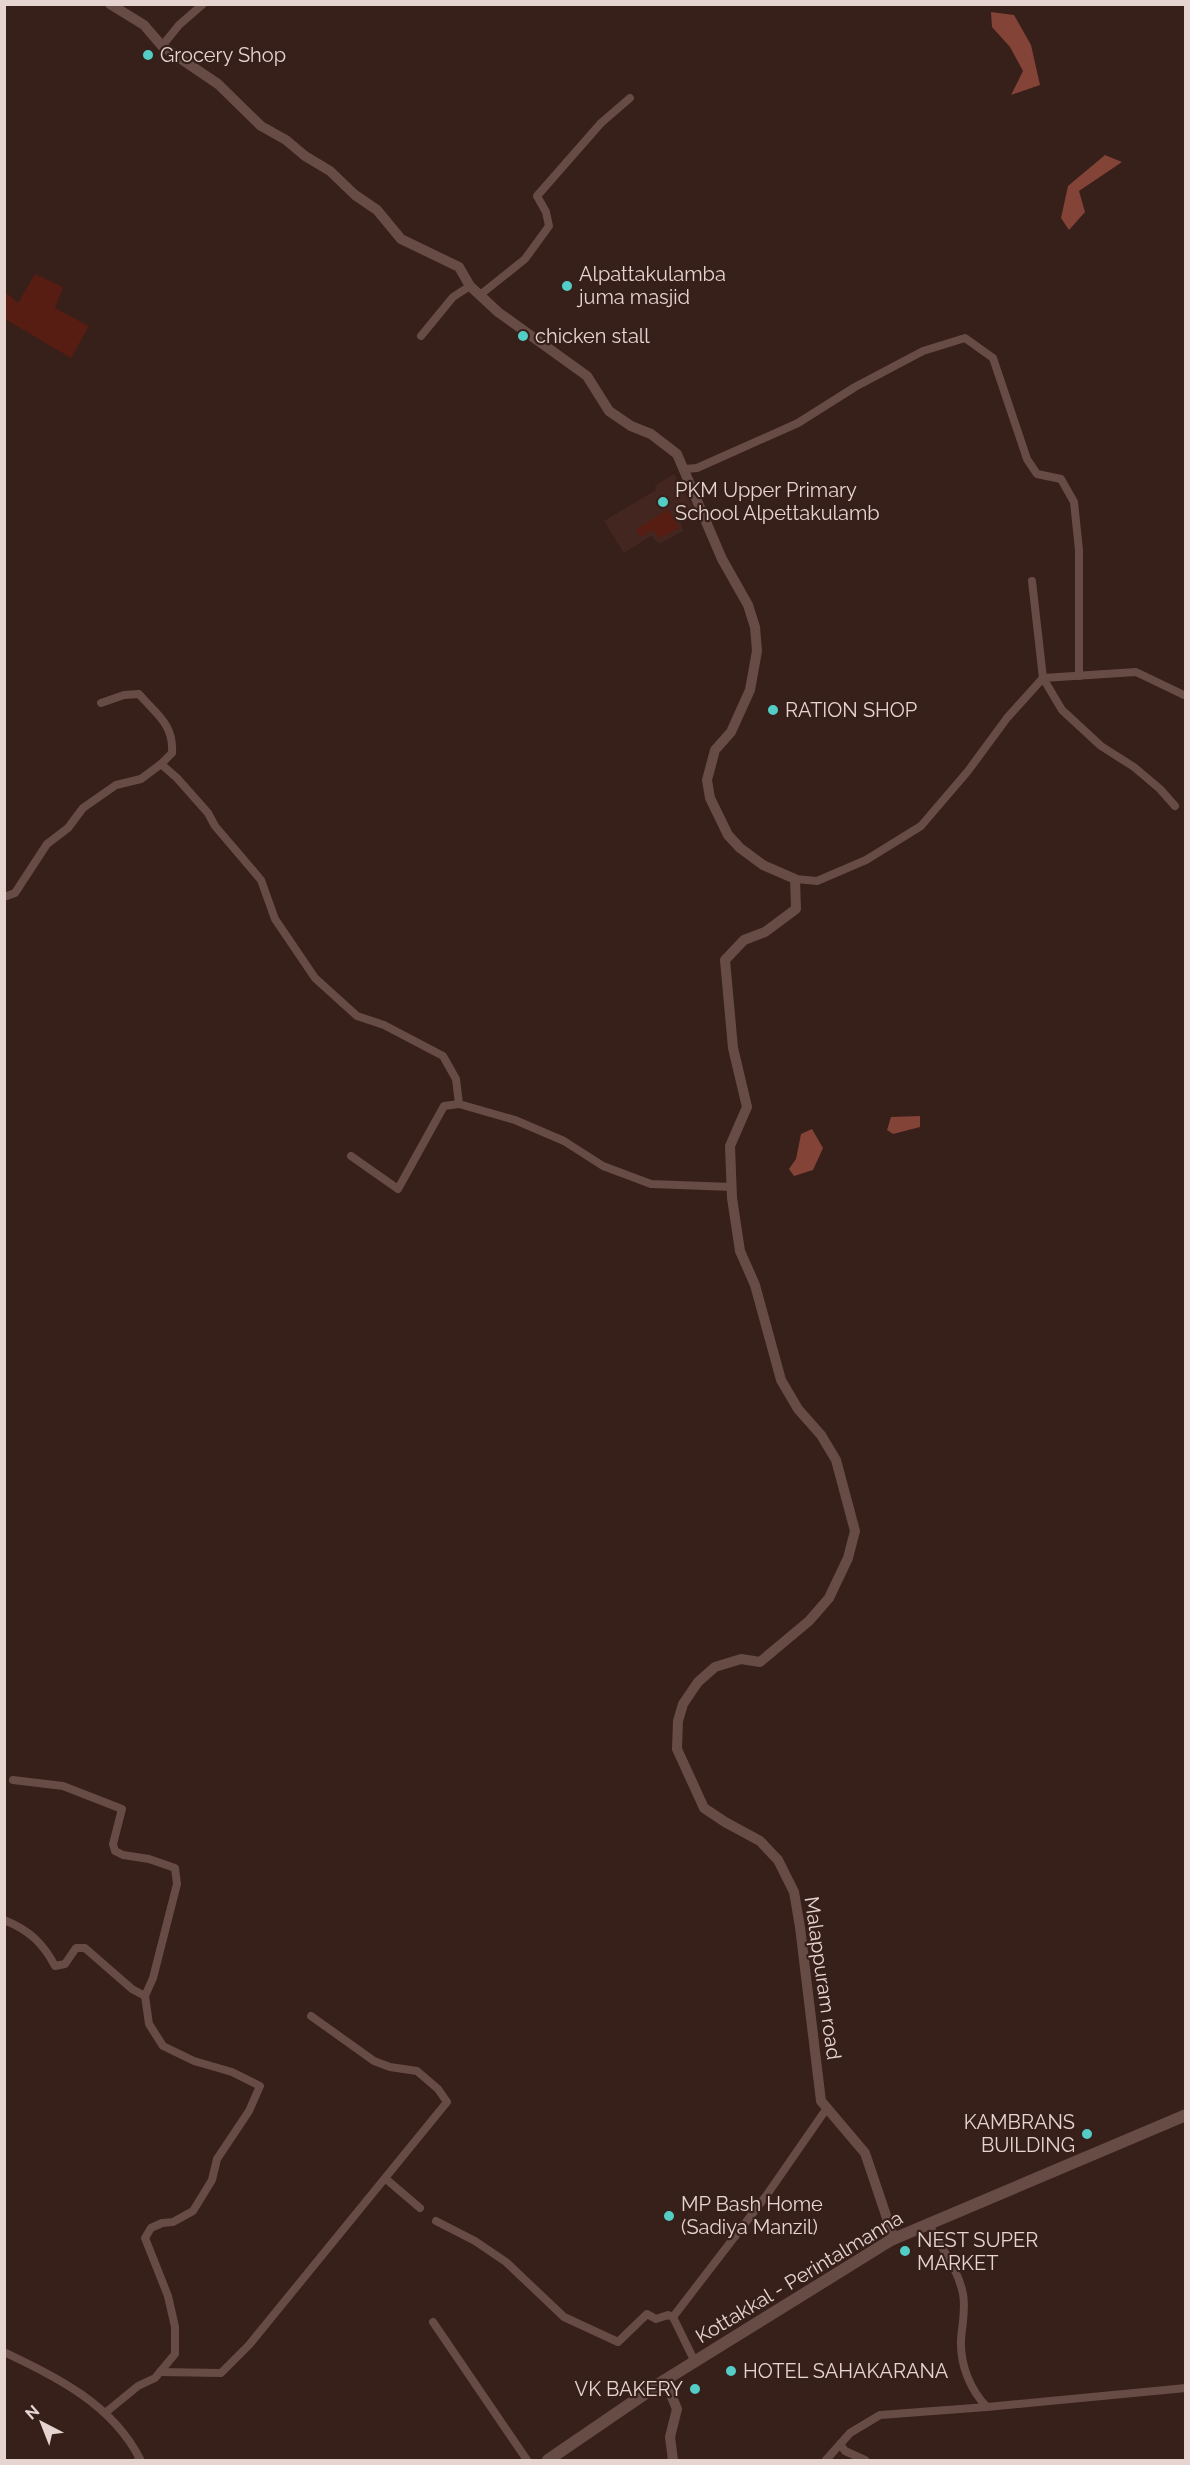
<svg xmlns="http://www.w3.org/2000/svg" width="1190" height="2465" font-family="Raleway,sans-serif">
<style>
.built{fill:#442620}
.green{fill:#571c12}
.water{fill:#844337}
.lines{fill:none;stroke-linecap:round;stroke-linejoin:round}
.minor{stroke:#674b45;stroke-width:8}
.tertiary{stroke:#674b45;stroke-width:10}
.secondary{stroke:#674b45;stroke-width:12}
.poi-dot{fill:#54cdc7;stroke:#371f1a;stroke-width:2}
.labels{text-anchor:middle;dominant-baseline:central;stroke-width:4.5;stroke-linejoin:round;paint-order:stroke}
.poi-label{font-size:20px;fill:#e6d4d1;stroke:#371f1a;text-anchor:start}
.street-label{font-size:20px;fill:#e6d4d1;stroke:#371f1a}
</style>
<rect width="100%" height="100%" fill="#371f1a"/>
<path class="built" d="M674,474L697,514L681,523L683,531L659,544L651,536L624,553L604,521L656,490L655,486Z"/>
<g class="green">
<path d="M35,274L63,287L55,308L89,326L71,358L5,319V292L18,303Z"/>
<path d="M668,509L679,528L660,538L652,530L641,537L636,530Z"/>
</g>
<g class="water">
<path d="M991,12L1014,15L1031,45L1040,85L1011,95L1023,71L1010,47L992,27Z"/>
<path d="M1105,155L1122,162L1079,191L1085,212L1069,230L1061,218L1068,186Z"/>
<path d="M920,1116V1127L893,1134L887,1130L891,1117Z"/>
<path d="M812,1129L823,1148L813,1170L794,1176L789,1169L796,1159L801,1134Z"/>
</g>
<g class="lines">
<g class="minor">
<path d="M162,46L179,25L203,4"/>
<path d="M480,295L525,259L549,226L546,212L537,196L601,123L630,98"/>
<path d="M421,336L453,297L470,286"/>
<path d="M685,469L697,468L798,423L855,387L923,351L965,338L993,358L1027,459L1037,474L1061,479L1074,502L1079,550V676"/>
<path d="M101,703L124,695L139,694C156,714 174,724 172,753L161,764"/>
<path d="M1175,806L1160,789L1134,767L1101,746L1062,710L1043,678L1136,672L1186,696"/>
<path d="M795,879L817,881L866,860L921,826L968,771L1007,718L1043,678L1032,581"/>
<path d="M4,897L15,893L47,844L68,828L83,808L116,785L141,779L161,764L177,778L208,813L215,826L261,880L275,919L315,978L357,1016L384,1025L443,1056L456,1079L459,1104L515,1120L564,1141L603,1166L651,1184L732,1187"/>
<path d="M351,1156L398,1189L444,1106L459,1104"/>
<path d="M13,1780L63,1786L122,1809L113,1844L115,1851L123,1855L149,1859L175,1868L177,1884L153,1978L145,1996L149,2024L163,2046L194,2061L232,2072L260,2086L249,2111L217,2159L212,2180L193,2211L173,2222L162,2223L151,2228L145,2238L168,2296L175,2327V2354L155,2378L138,2386L105,2413"/>
<path d="M4,1920C29,1930 43,1943 55,1966L65,1964L76,1948H85L132,1989L145,1996"/>
<path d="M386,2179L420,2208"/>
<path d="M436,2221L475,2241L506,2262L564,2317L618,2342L647,2314L656,2319L668,2315L673,2317"/>
<path d="M929,2224C940,2247 958,2268 963,2294C966,2310 962,2324 961,2340C960,2364 970,2390 987,2407L1186,2388"/>
<path d="M433,2322L527,2460"/>
<path d="M4,2352C58,2378 112,2404 140,2459L138,2460"/>
<path d="M695,2362L673,2317L766,2196L827,2108"/>
<path d="M160,2372L221,2373L249,2345L447,2102L438,2089L417,2071L390,2067L374,2061L311,2016"/>
<path d="M840,2444L845,2451L865,2460"/>
<path d="M826,2460L850,2433L880,2415L987,2407"/>
</g>
<g class="tertiary">
<path d="M110,4L144,25L162,46L218,84L261,126L286,140L305,156L330,171L355,195L377,210L401,239L459,267L470,286L498,312L587,376L609,411L631,426L651,434L677,454L722,559L748,605L755,627L757,651L750,690L731,732L715,750L707,780L710,798L728,835L740,848L763,865L795,879L796,909L765,932L744,940L725,960L733,1048L747,1107L730,1146L732,1198L740,1251L755,1285L781,1380L798,1409L821,1435L836,1460L855,1531L848,1558L829,1598L809,1621L760,1662L741,1659L715,1667L698,1682L683,1704L678,1721L677,1749L704,1808L725,1822L760,1841L778,1860L794,1892L800,1927L821,2101L865,2153L894,2239"/>
<path d="M665,2380L677,2409L670,2437L673,2460"/>
</g>
<path class="secondary" d="M548,2460L665,2380L891,2240L1186,2115"/>
</g>
<g class="poi-dot">
<circle cx="148" cy="55" r="6"/>
<circle cx="567" cy="286" r="6"/>
<circle cx="523" cy="336" r="6"/>
<circle cx="663" cy="502" r="6"/>
<circle cx="773" cy="710" r="6"/>
<circle cx="1087" cy="2134" r="6"/>
<circle cx="669" cy="2216" r="6"/>
<circle cx="905" cy="2251" r="6"/>
<circle cx="731" cy="2371" r="6"/>
<circle cx="695" cy="2389" r="6"/>
</g>
<g class="labels">
<g class="poi-label">
<text x="160" y="55">Grocery Shop</text>
<text x="579" y="274">Alpattakulamba<tspan x="579" dy="23">juma masjid</tspan></text>
<text x="535" y="336">chicken stall</text>
<text x="675" y="490">PKM Upper Primary<tspan x="675" dy="23">School Alpettakulamb</tspan></text>
<text x="785" y="710">RATION SHOP</text>
<text x="1075" y="2122" text-anchor="end">KAMBRANS<tspan x="1075" dy="23">BUILDING</tspan></text>
<text x="681" y="2204">MP Bash Home<tspan x="681" dy="23">(Sadiya Manzil)</tspan></text>
<text x="917" y="2240">NEST SUPER<tspan x="917" dy="23">MARKET</tspan></text>
<text x="743" y="2371">HOTEL SAHAKARANA</text>
<text x="683" y="2389" text-anchor="end">VK BAKERY</text>
</g>
<g class="street-label">
<text transform="translate(823 1978) rotate(82)">Malappuram road</text>
<text transform="translate(799 2277) rotate(-31)">Kottakkal - Perintalmanna</text>
</g>
</g>
<rect width="1190" height="2465" fill="none" stroke="#e6d4d1" stroke-width="12"/>
<g transform="translate(42 2423) rotate(318)" stroke="#371f1a" stroke-width="4.5" paint-order="stroke">
<path d="M0-4.5L10 22L0 15L-10 22Z" fill="#e6d4d1"/>
<text y="-9" font-size="16" font-weight="bold" text-anchor="middle" fill="#e6d4d1">N</text>
</g>
</svg>
